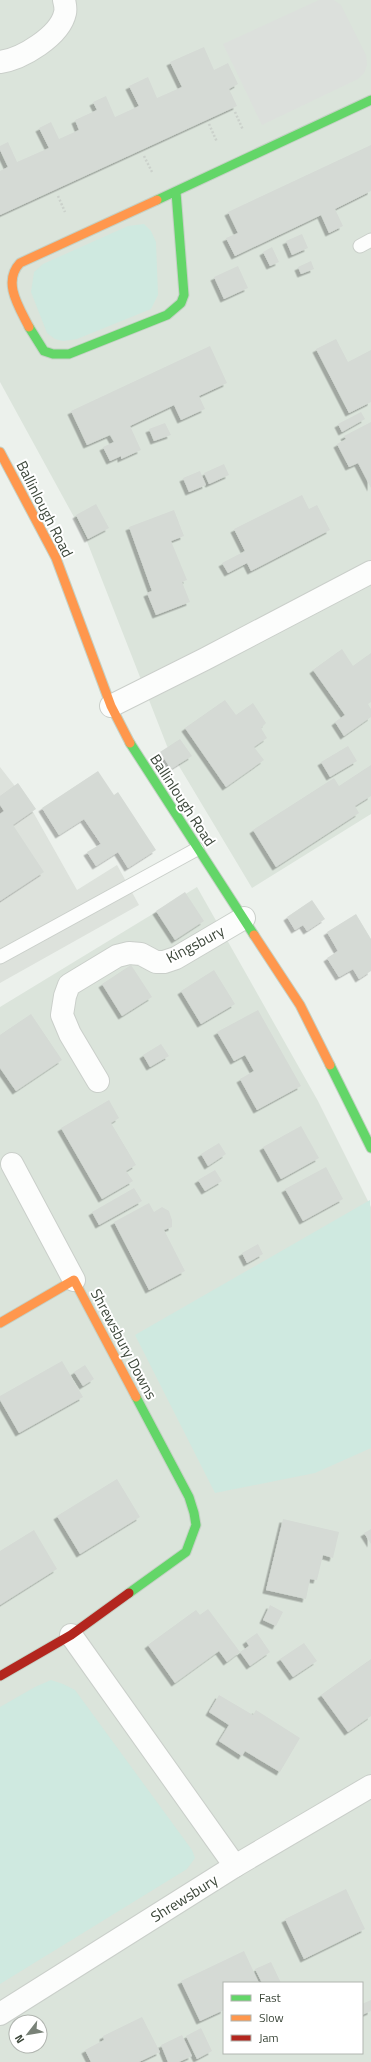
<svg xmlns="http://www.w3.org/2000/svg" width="371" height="2062" font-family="'Titillium Web',sans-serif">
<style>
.residential{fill:#dbe4db;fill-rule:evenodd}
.industrial{fill:#dde2dc}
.green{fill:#cfe9e0}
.parking{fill:#dce0dc}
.building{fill:#d5dad5;filter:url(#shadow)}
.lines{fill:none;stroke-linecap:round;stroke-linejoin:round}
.lane-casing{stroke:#cacfca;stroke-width:15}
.street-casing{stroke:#cacfca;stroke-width:24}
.fast-casing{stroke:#c5d1c5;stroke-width:11}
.slow-casing{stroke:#c5d1c5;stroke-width:11}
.jam-casing{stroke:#c5d1c5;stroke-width:11}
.path{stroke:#cbd1cb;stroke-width:2.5;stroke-dasharray:2 2;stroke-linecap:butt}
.lane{stroke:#fcfdfc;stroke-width:13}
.street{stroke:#fcfdfc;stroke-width:22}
.fast{stroke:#63d668;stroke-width:9}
.slow{stroke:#ff974d;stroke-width:9}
.jam{stroke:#b3261e;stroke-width:9}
.labels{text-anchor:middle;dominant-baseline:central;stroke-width:4;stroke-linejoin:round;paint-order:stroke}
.street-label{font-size:15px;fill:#3b4639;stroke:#fff}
</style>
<defs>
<filter id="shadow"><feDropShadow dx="-3.5" dy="3.5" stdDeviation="0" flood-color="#0004"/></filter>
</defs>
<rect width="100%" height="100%" fill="#ecf1ec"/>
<g class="residential">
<path d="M0,0H371V814L252,888L167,746L86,539L0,382Z"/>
<path d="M197,887L318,1101L371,1207V2062H0V1007ZM224,1983H362V2053H224ZM16,2022H40V2046H16Z"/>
</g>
<path class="industrial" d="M0,767L28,803L77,890L117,865L139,905L0,983Z"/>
<g class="green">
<path d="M144,224L151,231L156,242L158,295L151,309L77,339L63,341L55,339L47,333L31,292L34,272L43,264L128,226Z"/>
<path d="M370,1200L371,1448L315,1473L215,1493L135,1335Z"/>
<path d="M51,1680L63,1684L75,1690L192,1850L195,1858L187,1869L0,1984V1707L35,1687Z"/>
</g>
<path class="parking" d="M319,0H334L341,5L366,55L367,65L364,73L358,79L262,125L223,44Z"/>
<g class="building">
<path d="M204,47L214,70L228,63L238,84L229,89L237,106L0,215V171L8,167L0,150V146L8,142L17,162L49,148L39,128L51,122L59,139L79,130L75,120L97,110L93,102L106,96L115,117L139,106L129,86L148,77L157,98L182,87L170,62Z"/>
<path d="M371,145V191L335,209L343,226L329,233L321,215L235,256L226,238L238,233L228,212Z"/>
<path d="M302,234L308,248L292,255L286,241Z"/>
<path d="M272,247L279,262L270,266L263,252Z"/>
<path d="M311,261L314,269L301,274L298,267Z"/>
<path d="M238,266L248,288L224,299L214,277Z"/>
<path d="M336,339L348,362L371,350V402L349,413L316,349Z"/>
<path d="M210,346L227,383L199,396L205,409L181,420L174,405L130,426L141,450L121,459V456L110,461L103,447L114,442L110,435L87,445L71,411Z"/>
<path d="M361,412L365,419L342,432L338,424Z"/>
<path d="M371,422V488L358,463L349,467L337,444L346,439L344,436Z"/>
<path d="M165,423L171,435L154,441L149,429Z"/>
<path d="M224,464L229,475L209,484L204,473Z"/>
<path d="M200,471L206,485L189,492L183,478Z"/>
<path d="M302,495L309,509L317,505L330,530L251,571L247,563L228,573L222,563L245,551L234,529Z"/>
<path d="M96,504L109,528L88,539L76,515Z"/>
<path d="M174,510L184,536L171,541L187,580L182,582L190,602L156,615L147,593L152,591L129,527Z"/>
<path d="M342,649L353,666L371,653V702L368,704L371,709V717L344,736L335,722L345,715L313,670Z"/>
<path d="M225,700L236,715L253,703L266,723L261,728L267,738L254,747L264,760L226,787L185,728Z"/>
<path d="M180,739L192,756L171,769L160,752Z"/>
<path d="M348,746L357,761L330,777L321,762Z"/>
<path d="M371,765V796L355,806L359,813L276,867L253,830L334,778L339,786Z"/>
<path d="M98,771L114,795L118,792L156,850L128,868L118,852L96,866L87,852L101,844L84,819L59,835L42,808Z"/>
<path d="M18,783L36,809L13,825L44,872L0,901V814L4,811L0,805V796Z"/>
<path d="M185,892L204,921L175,940L156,911Z"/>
<path d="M312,900L325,919L307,931L303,925L295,930L287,917Z"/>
<path d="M356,914L371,939V971L359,979L353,969L339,977L327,958L338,951L327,932Z"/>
<path d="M131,965L152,997L122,1016L102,984Z"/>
<path d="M214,970L235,1004L201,1024L181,991Z"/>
<path d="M258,1010L301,1086L257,1110L240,1079L254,1071L245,1055L234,1061L217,1032Z"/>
<path d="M31,1014L62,1060L16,1091L0,1068V1035Z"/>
<path d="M161,1044L169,1056L150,1067L143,1055Z"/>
<path d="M109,1100L119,1118L111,1123L136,1165L126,1171L133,1181L102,1199L61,1128Z"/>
<path d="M301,1126L319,1158L281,1179L263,1147Z"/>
<path d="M219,1143L226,1154L208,1166L201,1154Z"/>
<path d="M326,1167L343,1199L303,1221L285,1189Z"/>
<path d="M215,1170L222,1181L205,1191L198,1180Z"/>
<path d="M134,1188L142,1201L99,1225L92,1212Z"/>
<path d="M149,1203L154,1212L162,1207L169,1211L172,1220V1227L164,1230L185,1271L149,1290L114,1222Z"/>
<path d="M258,1244L263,1254L247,1263L242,1253Z"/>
<path d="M62,1361L83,1397L19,1433L0,1400V1396Z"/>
<path d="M85,1365L94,1379L83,1386L74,1372Z"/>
<path d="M117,1479L140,1517L80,1554L57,1516Z"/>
<path d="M283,1519L339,1532L333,1558L323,1555L317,1580L310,1579L306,1599L266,1590Z"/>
<path d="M371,1529V1544L364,1533Z"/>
<path d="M34,1530L57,1569L0,1605V1551Z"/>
<path d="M270,1605L283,1612L276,1626L263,1620Z"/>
<path d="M208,1609L240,1652L227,1662L219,1651L175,1683L148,1645L196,1610L200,1615Z"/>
<path d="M257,1633L270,1652L250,1666L240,1652L249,1646L246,1641Z"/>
<path d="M304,1643L317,1661L293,1677L280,1659Z"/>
<path d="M371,1659V1716L348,1732L321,1695Z"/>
<path d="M219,1695L253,1715L256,1710L300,1738L280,1772L245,1751L242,1756L219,1741L229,1725L209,1712Z"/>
<path d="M346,1889L365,1929L304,1959L285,1919Z"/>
<path d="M244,1951L259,1983H224V2010L200,2021L181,1981Z"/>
<path d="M271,1962L281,1983H262L255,1969Z"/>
<path d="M371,2000V2011L362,2015V2004Z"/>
<path d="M142,2017L160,2052L139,2062H91L85,2050L104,2040L103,2036Z"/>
<path d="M201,2028L212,2051L197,2059L186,2036Z"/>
<path d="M182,2035L192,2056L179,2062H168L161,2045Z"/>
</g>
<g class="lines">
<defs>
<g id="lane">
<path d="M360,246L371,240"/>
<path d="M0,957L197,849"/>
</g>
<g id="street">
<path d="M0,62C22,59 60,36 65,13C66,9 65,4 64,0"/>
<path d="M111,706L205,659L371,572"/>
<path d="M98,1081L70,1034L62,1015L65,996L69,985L117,956L129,953L141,954L156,962H164L176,958L244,918"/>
<path d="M12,1164L74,1280"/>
<path d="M71,1635L235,1866"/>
<path d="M0,2014L235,1866L371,1786"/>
</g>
<g id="fast">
<path d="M157,200L371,100"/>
<path d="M29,327L44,351L53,354H69L167,315L181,303L184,295L176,192"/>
<path d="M130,743L254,935"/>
<path d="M330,1065L371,1148"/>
<path d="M129,1593L186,1552L196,1525L194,1513L189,1497L136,1397"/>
</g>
<g id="slow">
<path d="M29,327C19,307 2,282 20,263L157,200"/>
<path d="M0,452L56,558L111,706L130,743"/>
<path d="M254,935L300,1005L330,1065"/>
<path d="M0,1323L74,1280L136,1397"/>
</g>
<path id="jam" d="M0,1676L71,1635L129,1593"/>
</defs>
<use href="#lane" class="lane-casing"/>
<use href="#street" class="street-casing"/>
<use href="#fast" class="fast-casing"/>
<use href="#slow" class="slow-casing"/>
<use href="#jam" class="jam-casing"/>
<g class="path">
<path d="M235,112L243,130"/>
<path d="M209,124L217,142"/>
<path d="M144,156L152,172"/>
<path d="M58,196L65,212"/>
</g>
<use href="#lane" class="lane"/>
<use href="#street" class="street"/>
<use href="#fast" class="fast"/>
<use href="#slow" class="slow"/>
<use href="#jam" class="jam"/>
</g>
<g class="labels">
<g class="street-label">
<text transform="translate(45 509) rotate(63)">Ballinlough Road</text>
<text transform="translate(183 800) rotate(57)">Ballinlough Road</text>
<text transform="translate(195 944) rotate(-28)">Kingsbury</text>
<text transform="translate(124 1344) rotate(62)">Shrewsbury Downs</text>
<text transform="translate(184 1898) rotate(-32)">Shrewsbury</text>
</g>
</g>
<rect x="223" y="1982" width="140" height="72" fill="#ffffff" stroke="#b1b5b0"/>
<rect x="231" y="1995" width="20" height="6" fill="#63d668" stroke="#b1b5b0"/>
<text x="259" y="2002" font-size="12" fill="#3b4639">Fast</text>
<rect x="231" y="2015" width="20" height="6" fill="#ff974d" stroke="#b1b5b0"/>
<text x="259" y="2022" font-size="12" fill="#3b4639">Slow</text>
<rect x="231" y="2035" width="20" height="6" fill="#b3261e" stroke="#b1b5b0"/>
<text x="259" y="2042" font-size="12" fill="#3b4639">Jam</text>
<g transform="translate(28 2034) rotate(239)"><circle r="19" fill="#ffffff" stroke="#b1b5b0"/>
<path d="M0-3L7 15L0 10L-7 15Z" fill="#798278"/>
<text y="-6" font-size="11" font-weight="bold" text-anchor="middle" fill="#3b4639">N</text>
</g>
</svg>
